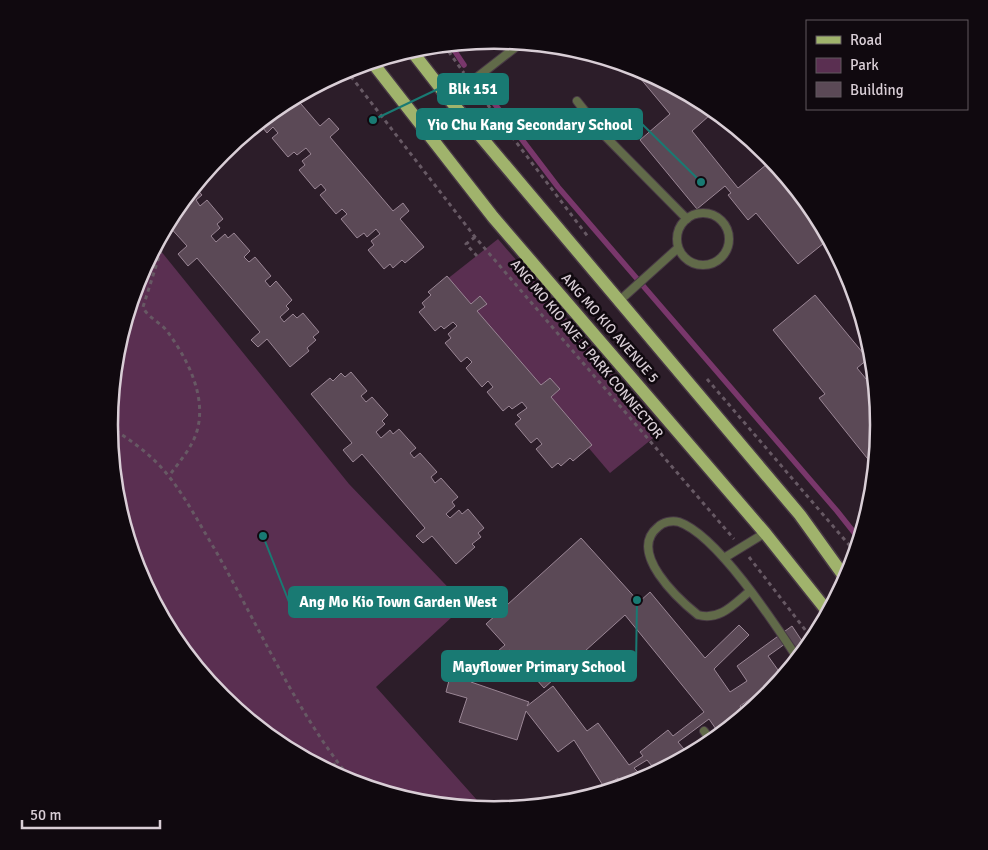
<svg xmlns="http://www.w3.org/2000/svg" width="988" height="850" font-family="Signika,sans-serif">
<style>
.green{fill:#5a2f51}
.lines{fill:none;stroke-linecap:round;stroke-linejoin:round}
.stream{stroke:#79376b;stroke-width:5.5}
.building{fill:#5b4956;stroke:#9a8695;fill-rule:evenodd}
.lane-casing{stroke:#483945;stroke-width:10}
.primary-casing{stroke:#483945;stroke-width:15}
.path{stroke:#675964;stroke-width:3;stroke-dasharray:4 4;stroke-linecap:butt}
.lane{stroke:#616a49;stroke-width:8}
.primary{stroke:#a0b36c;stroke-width:12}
.labels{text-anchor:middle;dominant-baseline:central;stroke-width:5;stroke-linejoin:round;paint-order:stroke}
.street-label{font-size:14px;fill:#d9ced6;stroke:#10090f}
.rim{fill:none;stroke:#d9ced6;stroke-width:2.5}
.leader{fill:none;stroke:#197a73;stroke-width:2}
.callout-dot{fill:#197a73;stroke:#10090f;stroke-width:2}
.callout{fill:#197a73;stroke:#197a73;stroke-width:2}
.callout-label{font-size:15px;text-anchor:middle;font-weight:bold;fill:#fff}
</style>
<rect width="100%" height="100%" fill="#2c1d29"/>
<g class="green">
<path d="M498,239L663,430L610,473L446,280Z"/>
<path d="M156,245L349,484L465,605L376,687L485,809C463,807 440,807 419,803C395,798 369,790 347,781C312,767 279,744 250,721C110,605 69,406 156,245Z"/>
</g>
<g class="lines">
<g class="stream">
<path d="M450,44L464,65"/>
<path d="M491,99L558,187L837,511L860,540"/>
</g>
</g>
<g class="building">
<path d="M630,66L642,69L708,105L741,132L727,125L718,124L710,115L692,131L738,188L772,160L814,211L829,239L798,264L756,213L748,220L728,195L731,193L725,186L697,209L640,140L670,114Z"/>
<path d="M295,97L320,126L329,118L339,129L330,137L393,211L403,203L409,211L400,219L424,247L405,263L402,260L393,268L390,264L384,269L368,250L374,245L371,241L380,234L376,229L367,237L364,233L357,238L341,219L347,214L342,209L336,214L320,195L326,190L321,184L315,189L299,170L305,165L302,161L311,154L306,148L297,155L294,152L288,157L272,138L278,133L273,127L267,133L259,123L280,105Z"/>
<path d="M194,186L202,195L196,200L200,206L207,200L223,219L217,224L220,228L211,236L216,242L225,234L228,238L234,233L250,251L244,257L249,262L255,257L271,276L265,281L270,287L276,281L292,300L286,306L289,309L280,317L284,322L293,314L297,318L303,313L319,332L313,337L316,340L307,348L309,351L290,367L267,339L258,347L251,340L260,332L197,258L188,266L178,254L187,246L167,224L174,211Z"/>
<path d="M447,276L471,304L480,296L487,304L477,311L541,385L550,378L560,389L551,397L592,445L573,461L570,458L561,466L558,463L552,468L536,449L542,444L537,438L531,443L515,424L521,419L517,415L527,408L522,402L512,409L509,406L503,411L487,392L493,387L488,381L482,387L466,368L472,362L467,357L461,362L445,343L451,338L448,334L457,326L453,322L444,329L441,326L435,331L419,312L425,307L422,303L431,295L428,292Z"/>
<path d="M815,295L868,359L857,368L876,391L879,425L875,468L819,398L825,394L773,330Z"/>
<path d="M351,372L367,391L361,396L366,402L372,397L388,415L382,421L385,424L376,432L381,438L390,430L393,434L399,429L416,448L410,453L414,458L420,453L437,472L431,477L435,483L441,478L458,497L452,502L455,506L446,514L450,518L459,510L462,514L468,509L484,528L478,533L481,537L472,544L475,547L456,564L432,536L423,543L416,536L425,528L362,454L353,462L343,450L352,443L311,394L330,378L333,381L341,373L345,377Z"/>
<path d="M581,538L639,602L650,592L705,658L739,625L749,635L714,669L730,692L747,681L737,666L792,626L806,647L809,645L800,656L789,641L768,656L783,677L762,701L757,694L740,706L745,714L720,735L709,719L678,742L689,755L657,772L647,760L634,768L640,774V781L622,787L618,778L604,787L574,740L558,752L526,711L517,740L459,722L467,698L446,692L452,669L470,675L505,645L486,624ZM625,615L704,712L673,736L668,730L640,752L643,756L629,765L598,723L587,731L553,686L527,706L529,702L471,682L510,650L544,688Z"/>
</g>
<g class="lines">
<defs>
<g id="lane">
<path d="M449,99L521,43"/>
<path d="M577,101L604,135L687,219"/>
<circle cx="703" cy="239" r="26"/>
<path d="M618,302L678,248"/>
<path d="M724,558L765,533"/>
<path d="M750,591C734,604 720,621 698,615C678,599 627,552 658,527C663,522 672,520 679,522C717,535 775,624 798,659"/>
<path d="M704,731L712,742"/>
</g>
<g id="primary">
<path d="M411,50L449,99L800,515L846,579"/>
<path d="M372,62L493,217L765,533L828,612"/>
</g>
</defs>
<use href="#lane" class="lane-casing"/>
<use href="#primary" class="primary-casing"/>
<g class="path">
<path d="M444,45L464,73"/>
<path d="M346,70L475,237L734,539"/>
<path d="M478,92L589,238"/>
<path d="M162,234L163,244L143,307C147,317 160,322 167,331C187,358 207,396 197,431C192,448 179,462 169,476"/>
<path d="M475,237L466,244L477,256"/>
<path d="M707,379L856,553"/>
<path d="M109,426C127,438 145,450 160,466C182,490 197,520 214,548C259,626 296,713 354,783"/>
<path d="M749,557L813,640"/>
<path d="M325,769L337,763"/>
</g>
<use href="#lane" class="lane"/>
<use href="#primary" class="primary"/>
</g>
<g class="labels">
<g class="street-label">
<text transform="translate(610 328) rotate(49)">ANG MO KIO AVENUE 5</text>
<text transform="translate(587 349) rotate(50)">ANG MO KIO AVE 5 PARK CONNECTOR</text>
</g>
</g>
<path d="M0 0H988V850H0ZM118 425a376 376 0 1 1 752 0a376 376 0 1 1-752 0Z" fill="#10090f" fill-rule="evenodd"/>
<path class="rim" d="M118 425a376 376 0 1 1 752 0a376 376 0 1 1-752 0Z"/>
<path class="leader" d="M373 120L438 89M701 182L642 124M263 536L289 602M637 600L636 666"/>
<g class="callout-dot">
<circle cx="373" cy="120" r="5"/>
<circle cx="701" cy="182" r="5"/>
<circle cx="263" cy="536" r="5"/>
<circle cx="637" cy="600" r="5"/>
</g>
<g class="callout">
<rect x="438" y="74" width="70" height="30" rx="5"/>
<rect x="417" y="109" width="225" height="30" rx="5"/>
<rect x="289" y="587" width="218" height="30" rx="5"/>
<rect x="442" y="651" width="194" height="30" rx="5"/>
</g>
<g class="callout-label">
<text x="473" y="94">Blk 151</text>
<text x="530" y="130">Yio Chu Kang Secondary School</text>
<text x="398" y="607">Ang Mo Kio Town Garden West</text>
<text x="539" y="672">Mayflower Primary School</text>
</g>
<rect x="806" y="20" width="162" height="90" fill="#10090f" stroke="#60585f"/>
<rect x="816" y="36" width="25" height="8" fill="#a0b36c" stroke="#60585f"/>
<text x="850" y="45" font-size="15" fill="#d9ced6">Road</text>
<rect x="816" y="58" width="25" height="15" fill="#5a2f51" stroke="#60585f"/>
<text x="850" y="70" font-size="15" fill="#d9ced6">Park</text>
<rect x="816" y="82" width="25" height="15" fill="#5b4956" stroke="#60585f"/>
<text x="850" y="95" font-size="15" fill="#d9ced6">Building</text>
<path d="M22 820v8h138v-8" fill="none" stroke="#d9ced6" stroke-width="2.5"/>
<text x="30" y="820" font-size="15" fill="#d9ced6" stroke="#10090f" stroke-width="4" paint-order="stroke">50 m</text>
</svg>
